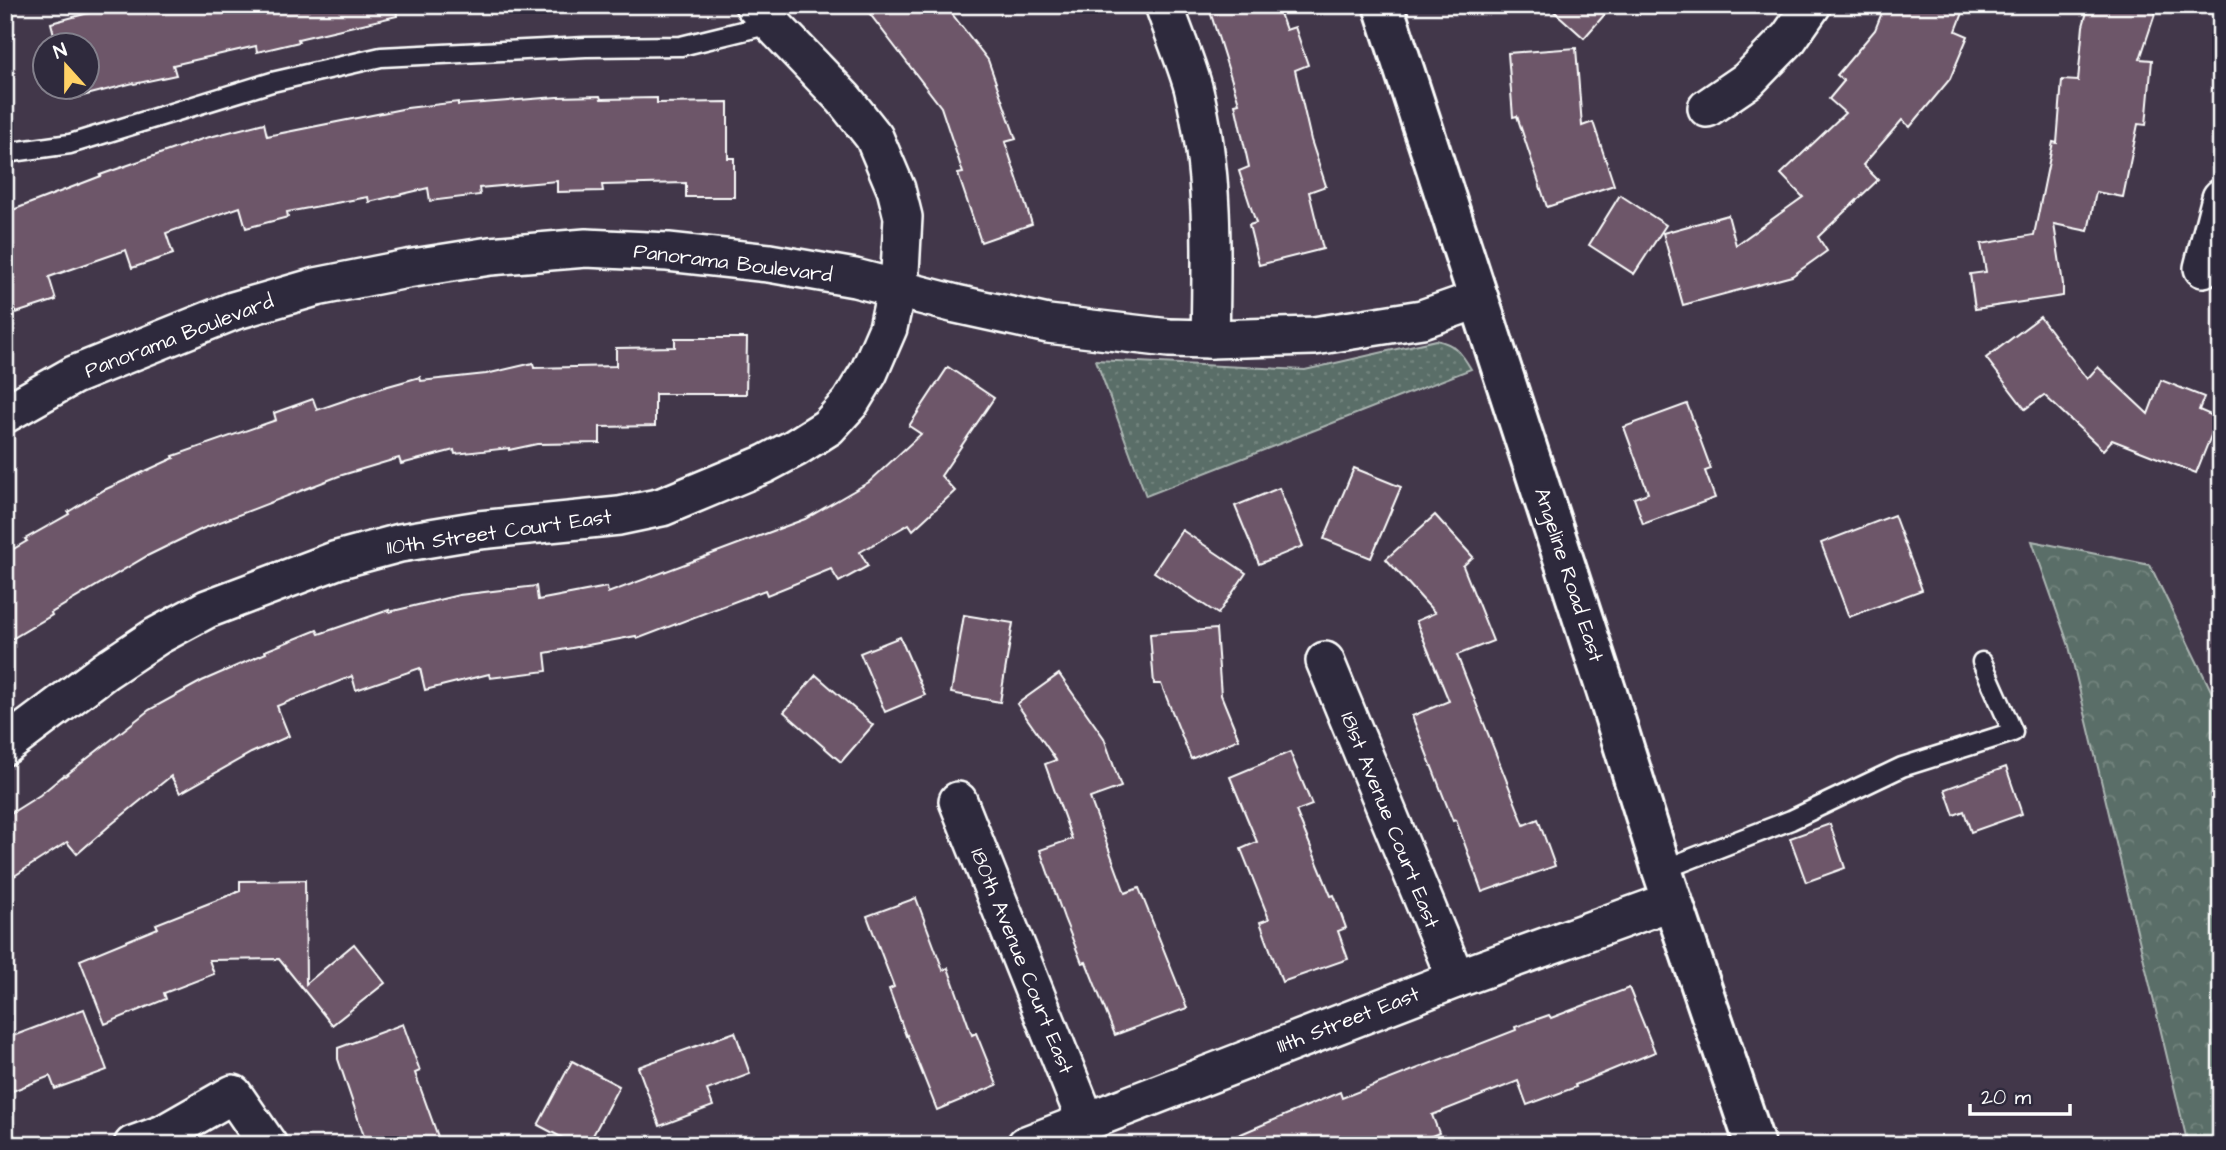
<svg xmlns="http://www.w3.org/2000/svg" width="2226" height="1150" font-family="'Architects Daughter',sans-serif">
<style>
.forest{fill:url(#forest-crowns);stroke:#acb6b3;stroke-width:2}
.park{fill:url(#park-dots);stroke:#acb6b3;stroke-width:2}
.building{fill:#6d5669;stroke:#fff;stroke-width:2}
.lines{fill:none;stroke-linecap:round;stroke-linejoin:round}
.service-casing{stroke:#fff;stroke-width:23}
.minor-casing{stroke:#fff;stroke-width:42}
.tertiary-casing{stroke:#fff;stroke-width:44}
.service{stroke:#2f2a3d;stroke-width:18}
.minor{stroke:#2f2a3d;stroke-width:37}
.tertiary{stroke:#2f2a3d;stroke-width:38}
.labels{text-anchor:middle;dominant-baseline:central;stroke-width:5;stroke-linejoin:round;paint-order:stroke}
.street-label{font-size:21px;fill:#fff;stroke:#2f2a3d}
</style>
<defs>
<pattern id="forest-crowns" width="20" height="18" patternUnits="userSpaceOnUse" patternTransform="scale(1.75)"><rect width="20" height="18" fill="#5a6e67"/><path d="M2 6a3 3 0 1 1 6 0M12 15a3 3 0 1 1 6 0" fill="none" stroke="#73847e"/></pattern>
<pattern id="park-dots" width="8" height="8" patternUnits="userSpaceOnUse" patternTransform="scale(1.75)"><rect width="8" height="8" fill="#5a6e67"/><path d="M2 2h.1M6 6h.1" fill="none" stroke="#73847e" stroke-width="1.8" stroke-linecap="round"/></pattern>
</defs>
<rect width="100%" height="100%" fill="#42374a"/>
<filter id="ink" filterUnits="userSpaceOnUse"><feTurbulence type="fractalNoise" baseFrequency=".0143" numOctaves="2"/><feDisplacementMap in="SourceGraphic" scale="14" xChannelSelector="R" yChannelSelector="G"/><feConvolveMatrix kernelMatrix="1 2 1 2 8 2 1 2 1" color-interpolation-filters="sRGB"/></filter>
<g filter="url(#ink)">
<path class="forest" d="M2032,541L2150,565L2221,711V1145H2188L2069,646Z"/>
<path class="park" d="M1436,340C1455,344 1461,352 1471,369L1146,496L1096,360L1305,370Z"/>
<g class="building">
<path d="M118,5H396L397,16L298,39L299,42L257,52L256,46L173,65L176,75L134,84L133,83L71,99L68,88H88V46H57L51,23Z"/>
<path d="M863,5H945L988,60L1016,139L1005,142L1032,224L981,242L958,174L963,173L941,107Z"/>
<path d="M1208,5H1277L1286,30L1295,27L1308,65L1295,70L1311,140L1326,186L1309,192L1323,249L1259,265L1249,225L1256,223L1239,171L1249,167L1235,104L1239,103Z"/>
<path d="M1547,5H1613L1584,38Z"/>
<path d="M1885,5H1966L1956,31L1968,36L1950,79L1910,127L1902,120L1863,165L1878,180L1818,237L1827,251L1792,276L1683,305L1663,233L1728,215L1736,245L1803,197L1781,174L1845,113L1829,99L1844,81L1837,75L1875,30Z"/>
<path d="M2089,5H2158L2140,59L2152,60L2146,125L2138,124L2123,197L2096,192L2088,231L2054,224L2063,284V296L1975,309L1970,274L1986,272L1981,244L2034,235L2053,142L2057,143L2062,80L2078,81L2083,26Z"/>
<path d="M1576,48L1582,126L1593,122L1614,185L1547,207L1517,116L1513,117L1508,53Z"/>
<path d="M600,96L601,99L657,98V103L728,102V158H734V197H686V183L602,185L603,191L557,192V181L479,188L480,195L430,201L428,188L369,202L368,197L287,212L288,217L246,228L240,207L166,233L173,254L132,268L126,250L49,277L56,300L16,313L5,281V213L101,176L100,175L202,139L264,123L267,136L407,108L458,102V105L557,97Z"/>
<path d="M1620,195L1666,225L1634,274L1589,245Z"/>
<path d="M2040,317L2087,379L2098,367L2148,414L2161,380L2204,397L2199,410L2218,418L2196,473L2112,440L2103,450L2044,395L2025,409L1986,358Z"/>
<path d="M675,338H747L746,394H655V426L600,427V443L537,444L509,450V448L455,454L454,450L401,464L399,458L339,476L202,529L147,556L51,613L52,615L5,643V554L27,541L25,539L69,514L68,512L104,490L174,458L173,456L276,420L274,413L313,399L317,410L381,388L420,377L421,381L486,374L533,363L534,368L616,366V348L675,347Z"/>
<path d="M948,367L994,398L941,476L955,491L913,530L909,524L860,552L868,566L839,582L831,569L767,595L765,590L637,639L636,636L545,653L547,671L490,678L489,674L425,690L420,668L356,690L352,676L277,706L289,736L251,753L180,793L171,776L108,827L77,854L67,842L5,882V817L40,795L64,775L65,776L149,710L202,681L266,653L265,651L317,630L319,634L389,610V612L459,595L536,586L538,600L607,587L608,593L805,519L869,482L921,434L909,426Z"/>
<path d="M1687,404L1711,469L1705,471L1715,498L1643,524L1634,498L1648,493L1624,427Z"/>
<path d="M1354,468L1401,487L1371,558L1324,539Z"/>
<path d="M1279,488L1303,546L1259,564L1235,506Z"/>
<path d="M1435,515L1473,557L1463,566L1493,641L1457,655L1524,825L1538,819L1555,866L1482,892L1456,820L1453,821L1412,716L1449,701L1416,621L1435,613L1386,559Z"/>
<path d="M1894,515L1922,590L1849,617L1821,543Z"/>
<path d="M1182,530L1246,573L1218,614L1154,572Z"/>
<path d="M964,615L1013,623L1000,702L951,693Z"/>
<path d="M1216,629L1221,695L1239,739L1191,759L1161,684H1154L1150,634Z"/>
<path d="M900,637L925,695L885,712L860,653Z"/>
<path d="M1059,674L1104,738L1121,787L1090,798L1125,893L1139,888L1187,1008L1115,1035L1086,962L1082,963L1064,918L1040,850L1072,839L1045,764L1056,760L1017,704Z"/>
<path d="M816,675L873,725L841,762L784,712Z"/>
<path d="M1290,752L1312,805L1296,811L1331,896L1334,895L1346,928L1338,931L1348,959L1282,982L1260,922L1269,919L1241,849L1257,842L1230,777Z"/>
<path d="M2006,767L2022,814L1971,832L1964,811L1954,815L1945,789Z"/>
<path d="M1830,824L1845,868L1806,882L1790,838Z"/>
<path d="M305,880L306,984L354,944L385,983L332,1025L279,959L209,960L214,974L164,993L166,999L105,1024L80,960L158,928L156,924L240,891V881Z"/>
<path d="M916,898L943,970L948,968L972,1035L976,1033L997,1085L937,1110L907,1035L906,1036L889,989L894,987L867,916Z"/>
<path d="M1629,988L1655,1052L1575,1085L1576,1087L1527,1105L1518,1081L1432,1115L1439,1133L1410,1145H1215L1340,1092L1342,1098L1516,1030L1515,1027L1549,1015L1551,1018Z"/>
<path d="M84,1009L107,1070L55,1089L50,1076L5,1094V1039Z"/>
<path d="M403,1024L420,1071L415,1073L441,1145H367L338,1059V1048Z"/>
<path d="M735,1032L750,1074L707,1090L713,1106L660,1126L638,1067Z"/>
<path d="M572,1061L619,1086L588,1145H576L538,1125Z"/>
</g>
<g class="lines">
<defs>
<g id="service">
<path d="M5,153L70,144L272,82L381,57L586,47L681,46L771,24"/>
<path d="M1662,870L1791,820L1902,767L2013,732L1982,662"/>
</g>
<g id="minor">
<path d="M1164,5C1173,32 1185,59 1193,87C1214,169 1212,254 1210,339"/>
<path d="M1707,108L1748,80L1789,38L1812,5"/>
<path d="M2203,268L2221,198"/>
<path d="M5,414L74,375L233,311L316,287L407,269L490,256L586,248L668,252L769,263L855,278L956,304L1048,324L1169,338L1210,339L1314,336L1422,319L1479,299"/>
<path d="M1325,661L1456,979"/>
<path d="M5,746L106,670L157,636L207,609L337,560L400,543L479,530L619,516L662,507L765,464L795,448L828,427L850,403L869,372L888,328L900,272L903,217L896,189L874,137L844,99L754,5"/>
<path d="M958,801L1086,1121"/>
<path d="M133,1145L163,1134L233,1094L268,1145"/>
<path d="M1026,1145L1456,979L1672,901"/>
</g>
<path id="tertiary" d="M1383,5L1607,693L1662,870L1755,1145"/>
</defs>
<use href="#service" class="service-casing"/>
<use href="#minor" class="minor-casing"/>
<use href="#tertiary" class="tertiary-casing"/>
<use href="#service" class="service"/>
<use href="#minor" class="minor"/>
<use href="#tertiary" class="tertiary"/>
</g>
</g>
<g class="labels">
<g class="street-label">
<text transform="translate(733 263) rotate(7)">Panorama Boulevard</text>
<text transform="translate(179 336) rotate(-21)">Panorama Boulevard</text>
<text transform="translate(499 532) rotate(-8)">110th Street Court East</text>
<text transform="translate(1569 575) rotate(72)">Angeline Road East</text>
<text transform="translate(1390 820) rotate(68)">181st Avenue Court East</text>
<text transform="translate(1022 961) rotate(68)">180th Avenue Court East</text>
<text transform="translate(1348 1020) rotate(-21)">111th Street East</text>
</g>
</g>
<rect width="2226" height="1150" fill="none" stroke="#2f2a3d" stroke-width="28"/>
<rect x="14" y="14" width="2198" height="1122" fill="none" stroke="#fff" stroke-width="2.5" filter="url(#ink)"/>
<g transform="translate(66 66) rotate(339)"><circle r="33" fill="#2f2a3d" stroke="#827f8b" stroke-width="2"/>
<path d="M0-5L12 26L0 18L-12 26Z" fill="#ffd166"/>
<text y="-10" font-size="19" font-weight="bold" text-anchor="middle" fill="#ffffff">N</text>
</g>
<path d="M1970 1104v10h100v-10" fill="none" stroke="#ffffff" stroke-width="3.5"/>
<text x="1981" y="1104" font-size="21" fill="#ffffff" stroke="#2f2a3d" stroke-width="5" paint-order="stroke">20 m</text>
</svg>
